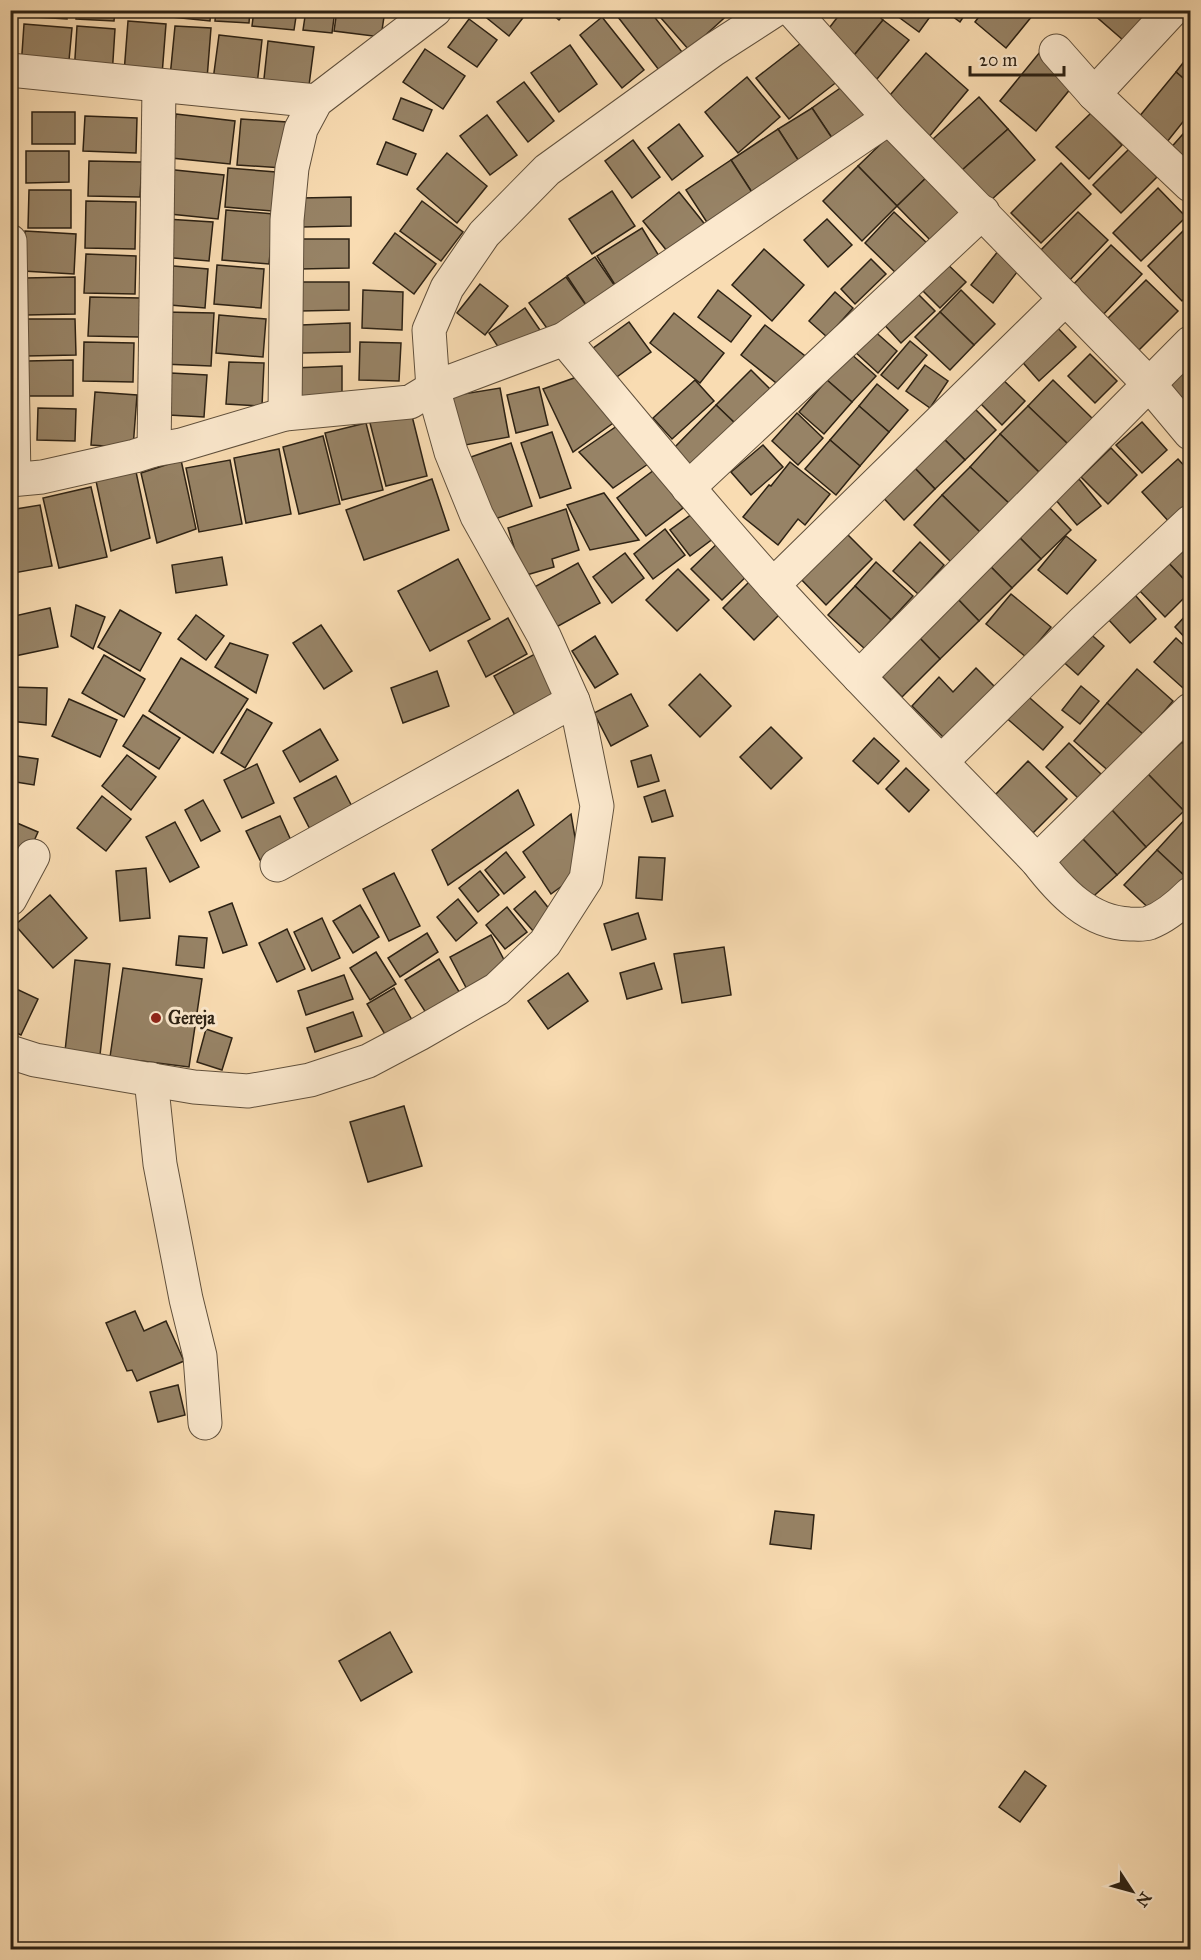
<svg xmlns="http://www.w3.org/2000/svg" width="1201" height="1960" font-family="'IM FELL Great Primer',serif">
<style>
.building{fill:#978366;stroke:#2d2214;stroke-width:1.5}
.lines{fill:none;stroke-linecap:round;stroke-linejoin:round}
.minor-casing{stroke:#60503c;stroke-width:35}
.minor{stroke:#fbe8cd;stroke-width:33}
.poi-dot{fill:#8f2418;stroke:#fbe8cd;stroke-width:2}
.labels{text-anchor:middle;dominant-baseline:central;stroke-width:6;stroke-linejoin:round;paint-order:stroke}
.poi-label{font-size:18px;font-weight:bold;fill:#2d2214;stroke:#fbe8cd;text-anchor:start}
</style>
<rect width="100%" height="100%" fill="#f9dcb2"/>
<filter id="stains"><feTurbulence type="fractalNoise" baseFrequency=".00333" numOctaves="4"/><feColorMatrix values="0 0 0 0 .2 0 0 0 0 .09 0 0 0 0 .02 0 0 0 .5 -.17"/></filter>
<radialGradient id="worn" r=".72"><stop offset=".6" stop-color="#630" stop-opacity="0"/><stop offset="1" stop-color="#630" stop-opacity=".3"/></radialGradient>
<g class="building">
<path d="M20,10H67V19L19,16Z"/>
<path d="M76,10H115L114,21L76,19Z"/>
<path d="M173,10H211L210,21L172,17Z"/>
<path d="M216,10H250L249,23L215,21Z"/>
<path d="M254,10H297L294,30L252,26Z"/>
<path d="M306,10H335L332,33L303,30Z"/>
<path d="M337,10H385L381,37L334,31Z"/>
<path d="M477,10H529L509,36Z"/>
<path d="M547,10H567L559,20Z"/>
<path d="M626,10H649L682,52L659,70L618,17Z"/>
<path d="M654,10H733L689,50Z"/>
<path d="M843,10H872L883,20L851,59L823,36Z"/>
<path d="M889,10H935L919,32Z"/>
<path d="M944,10H968L960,22Z"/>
<path d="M984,10H1037L1006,48L975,22Z"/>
<path d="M1094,10H1149L1123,40L1092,13Z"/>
<path d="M602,17L644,70L622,88L580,35Z"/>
<path d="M469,19L497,40L477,67L448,47Z"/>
<path d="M883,20L909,40L877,79L851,59Z"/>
<path d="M128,21L166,24L162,75L124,73Z"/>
<path d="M24,24L72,28L68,71L21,68Z"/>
<path d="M77,26L115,29L112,76L74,74Z"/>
<path d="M175,26L211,28L207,79L170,77Z"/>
<path d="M219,35L262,40L257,85L213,80Z"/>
<path d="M805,40L838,81L789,119L756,78Z"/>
<path d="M268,41L314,47L308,93L263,88Z"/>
<path d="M570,45L597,84L559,112L531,73Z"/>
<path d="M425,49L465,76L443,109L403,82Z"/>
<path d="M1040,52L1076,82L1036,131L1000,101Z"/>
<path d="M926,53L968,90L928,138L885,101Z"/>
<path d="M1190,54V84L1176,72Z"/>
<path d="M1176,72L1190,84V113L1163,147L1134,123Z"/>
<path d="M747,77L780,117L738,153L705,112Z"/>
<path d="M524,82L554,121L528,142L497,102Z"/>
<path d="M846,84L870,121L836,144L812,108Z"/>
<path d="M979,97L1008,129L961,171L933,139Z"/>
<path d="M401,98L432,110L423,131L393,119Z"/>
<path d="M812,108L836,144L802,166L778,129Z"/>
<rect x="32" y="112" width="43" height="32"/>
<path d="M1091,113L1122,145L1089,179L1056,147Z"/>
<path d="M176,114L235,121L230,164L171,158Z"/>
<path d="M487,115L517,155L490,175L460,136Z"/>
<path d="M85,116L137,118L136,153L83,151Z"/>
<path d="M241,119L287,122L283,168L237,165Z"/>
<path d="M679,124L703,156L672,180L648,148Z"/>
<path d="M1190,126V172L1168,151Z"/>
<path d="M778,129L802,166L755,197L731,160Z"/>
<path d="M1008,129L1035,160L990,201L961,171Z"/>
<path d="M888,137L928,176L897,206L858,166Z"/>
<path d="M633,140L660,177L632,198L605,161Z"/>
<path d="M386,142L416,154L407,175L377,164Z"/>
<path d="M1129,149L1157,177L1121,213L1093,185Z"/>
<path d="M26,151H69V182L26,183Z"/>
<path d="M447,153L487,186L457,223L417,189Z"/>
<path d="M731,160L755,197L710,227L686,190Z"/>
<path d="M89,161L142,162L140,197L88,196Z"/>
<path d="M1061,163L1091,194L1041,243L1011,213Z"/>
<path d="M858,166L897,206L862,241L823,201Z"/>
<path d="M228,168L276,172L272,211L225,207Z"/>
<path d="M165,169L224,175L218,219L160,213Z"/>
<path d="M928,176L965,214L934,244L897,206Z"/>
<path d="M1158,188L1186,217L1141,261L1113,233Z"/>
<path d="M29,190H71V228H28Z"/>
<path d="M612,191L635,226L592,254L569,219Z"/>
<path d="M679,192L707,227L671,256L643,221Z"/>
<path d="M351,197V226L302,227L301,198Z"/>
<path d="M86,201L136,202L135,249L85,248Z"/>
<path d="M422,201L463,232L441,261L400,231Z"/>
<path d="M226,210L274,214L269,264L222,260Z"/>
<path d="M894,212L929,245L899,276L865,243Z"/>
<path d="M1078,212L1108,240L1067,283L1037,254Z"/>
<path d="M166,219L213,222L209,261L162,257Z"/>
<path d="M827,219L852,245L828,267L804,240Z"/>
<path d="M1189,225L1190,292L1182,301L1148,266Z"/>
<path d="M642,228L662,261L617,288L597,256Z"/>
<path d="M25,231L76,234L74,274L23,271Z"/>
<path d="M395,233L436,264L414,294L373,263Z"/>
<path d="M300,239H349V268L300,269Z"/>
<path d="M1111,245L1142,274L1100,318L1069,289Z"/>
<path d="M764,249L804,285L772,321L732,285Z"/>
<path d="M999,250L1021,267L993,303L971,285Z"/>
<path d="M86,254L136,256L135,294L84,293Z"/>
<path d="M595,257L617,289L588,308L567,276Z"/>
<path d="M871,259L886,274L855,304L841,289Z"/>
<path d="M942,259L966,282L940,308L917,285Z"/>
<path d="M162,265L208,269L205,308L158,304Z"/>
<path d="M217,265L264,269L261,308L214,304Z"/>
<path d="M75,277V314L26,315L25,278Z"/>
<path d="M566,277L588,308L551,334L529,303Z"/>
<path d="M1146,280L1178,311L1138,351L1106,320Z"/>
<path d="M300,282H349V310L300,311Z"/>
<path d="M480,284L508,306L485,335L457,313Z"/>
<path d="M913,289L935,311L901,343L880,320Z"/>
<path d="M363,290L403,292L402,330L362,328Z"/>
<path d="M718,290L751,316L731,342L698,317Z"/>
<path d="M961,290L995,324L974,345L940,312Z"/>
<path d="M835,292L853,308L827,337L809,321Z"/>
<path d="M90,297L140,298L139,337L88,336Z"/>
<path d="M525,308L542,333L506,359L489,333Z"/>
<path d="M164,312L214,313L211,366L162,364Z"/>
<path d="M940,312L974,345L950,370L915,337Z"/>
<path d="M674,313L724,353L700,383L650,343Z"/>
<path d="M219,315L266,319L263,357L216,353Z"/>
<path d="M26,319H75L76,355L26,356Z"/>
<path d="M629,322L651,352L614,379L592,349Z"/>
<path d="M350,323V352L301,353V325Z"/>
<path d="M1054,324L1076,347L1039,381L1018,357Z"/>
<path d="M765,325L809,359L785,390L741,355Z"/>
<path d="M872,329L897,351L878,373L853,350Z"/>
<path d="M910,341L927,355L898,389L881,375Z"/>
<path d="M84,342L134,343L133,382L83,381Z"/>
<path d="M360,342L401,343L399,381L359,380Z"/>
<path d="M850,353L876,376L852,402L827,380Z"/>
<path d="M1090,354L1117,381L1095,403L1068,376Z"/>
<path d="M1190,354V410L1163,380Z"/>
<path d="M73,360V396H27V361Z"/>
<path d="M229,362L264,363L262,406L226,404Z"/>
<path d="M925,365L948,381L930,408L906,391Z"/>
<path d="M342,366V395L293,396V368Z"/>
<path d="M751,370L774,393L740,428L716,405Z"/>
<path d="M171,373L207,375L204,417L169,415Z"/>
<path d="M997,374L1025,401L1002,425L974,397Z"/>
<path d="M577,377L616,421L573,452L543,389Z"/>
<path d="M695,380L714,401L672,439L653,418Z"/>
<path d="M827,380L852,402L824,434L799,412Z"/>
<path d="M1053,380L1094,420L1070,446L1028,406Z"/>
<path d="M877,384L908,410L889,432L859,406Z"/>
<path d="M539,387L548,425L516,433L507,395Z"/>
<path d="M500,388L509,437L460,446L451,396Z"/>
<path d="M95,392L137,395L133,448L91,445Z"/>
<path d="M969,403L996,430L965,460L938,433Z"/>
<path d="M716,405L740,428L696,472L673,449Z"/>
<path d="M859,406L889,432L860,466L830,440Z"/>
<path d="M1028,406L1070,446L1042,475L1000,434Z"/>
<path d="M38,408L76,409L75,441L37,440Z"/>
<path d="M410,408L427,476L386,486L369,419Z"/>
<path d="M797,413L823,438L798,465L772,441Z"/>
<path d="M1142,422L1167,450L1142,473L1116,445Z"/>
<path d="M366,423L383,490L342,500L325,433Z"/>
<path d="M617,426L651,462L613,488L579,452Z"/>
<path d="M552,432L571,488L540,498L521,443Z"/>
<path d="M938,433L965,460L935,489L909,462Z"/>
<path d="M1000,434L1042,475L1012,506L970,467Z"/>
<path d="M323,436L340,504L299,514L283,447Z"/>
<path d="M830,440L860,466L836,495L805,469Z"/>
<path d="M511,443L532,506L492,520L471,457Z"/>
<path d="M763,445L783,467L751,495L731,472Z"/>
<path d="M1111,448L1137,475L1108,504L1081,477Z"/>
<path d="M279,449L291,514L246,523L234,458Z"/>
<path d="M1178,459L1190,472V506L1171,524L1142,492Z"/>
<path d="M181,460L196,529L157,543L141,473Z"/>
<path d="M230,460L242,524L199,532L186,468Z"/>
<path d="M790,462L830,494L805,525L798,519L778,545L743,517L769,485L771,486Z"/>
<path d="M909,462L935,489L904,520L878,492Z"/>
<path d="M135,467L150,538L111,551L96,481Z"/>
<path d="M970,467L1012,506L984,536L942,495Z"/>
<path d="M654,470L683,508L646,536L617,498Z"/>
<path d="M432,479L449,530L364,560L346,510Z"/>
<path d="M1079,479L1101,506L1077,525L1055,499Z"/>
<path d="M91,487L107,557L59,568L43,498Z"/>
<path d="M604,493L639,540L590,550L567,505Z"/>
<path d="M942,495L984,536L955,566L914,525Z"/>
<path d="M1043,501L1071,530L1041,559L1013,531Z"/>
<path d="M40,505L52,566L14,573L10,553V510Z"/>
<path d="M703,506L722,532L690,556L670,530Z"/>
<path d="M566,509L579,550L552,559L554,567L523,576L508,528Z"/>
<path d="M665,529L685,555L653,579L634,554Z"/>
<path d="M842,529L872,559L826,605L796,574Z"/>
<path d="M1013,531L1041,559L1012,588L984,560Z"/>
<path d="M1190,535V586L1165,559Z"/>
<path d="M1066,536L1096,560L1067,594L1038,570Z"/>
<path d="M723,538L754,569L722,600L691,569Z"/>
<path d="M920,542L944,565L918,594L893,571Z"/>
<path d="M625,553L644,578L612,603L593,577Z"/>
<path d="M222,557L227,585L176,593L172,565Z"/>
<path d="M458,559L490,619L430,651L398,591Z"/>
<path d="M1165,559L1190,586V592L1165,617L1136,587Z"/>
<path d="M984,560L1012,588L979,621L951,592Z"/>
<path d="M876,562L913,596L891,620L855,586Z"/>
<path d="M578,563L600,603L551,630L529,590Z"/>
<path d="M678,569L709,600L677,631L646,600Z"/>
<path d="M754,577L785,609L754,640L723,608Z"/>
<path d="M855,586L891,620L865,649L828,615Z"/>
<path d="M951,592L979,621L940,659L912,630Z"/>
<path d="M1011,594L1051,627L1026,657L986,624Z"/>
<path d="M1135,595L1156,619L1130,643L1108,619Z"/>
<path d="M76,605L105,617L93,649L71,636Z"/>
<path d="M50,608L58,647L10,657V617Z"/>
<path d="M120,610L161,633L140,671L98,647Z"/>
<path d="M1190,611V643L1175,627Z"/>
<path d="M196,615L224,636L206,660L178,639Z"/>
<path d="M508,618L527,654L486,677L468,641Z"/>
<path d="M321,625L352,671L324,689L293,643Z"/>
<path d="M1085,629L1104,646L1078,675L1059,658Z"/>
<path d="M912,630L940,659L902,697L874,668Z"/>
<path d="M595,636L618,674L595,688L572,651Z"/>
<path d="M1176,638L1190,651V679L1183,688L1154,662Z"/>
<path d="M230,643L268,655L256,693L215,667Z"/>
<path d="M535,654L559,697L517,719L494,676Z"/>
<path d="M104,655L145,679L124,717L82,693Z"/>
<path d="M181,658L248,699L213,753L149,711Z"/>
<path d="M976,668L995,687L945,739L912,706L939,677L953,692Z"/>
<path d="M1137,669L1173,701L1144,735L1107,703Z"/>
<path d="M437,671L449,706L403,723L391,688Z"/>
<path d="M700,674L731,706L700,737L669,705Z"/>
<path d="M1081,686L1099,701L1080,724L1062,710Z"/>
<path d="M11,687L47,688L46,725L10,721Z"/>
<path d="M1023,692L1063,727L1043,750L1003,715Z"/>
<path d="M631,694L648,726L611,746L594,713Z"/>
<path d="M69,699L117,720L100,757L52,736Z"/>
<path d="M1107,703L1144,735L1111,773L1074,741Z"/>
<path d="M247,709L272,723L245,768L221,753Z"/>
<path d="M143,715L180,738L159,769L123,746Z"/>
<path d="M771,727L802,758L771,789L740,757Z"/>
<path d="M320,729L338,760L300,782L283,751Z"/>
<path d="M874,738L899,761L878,784L853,761Z"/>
<path d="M1182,742L1190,751V805L1184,811L1148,774Z"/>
<path d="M1069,743L1101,774L1078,798L1046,767Z"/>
<path d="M10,755L38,759L34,785L10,781Z"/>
<path d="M127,755L156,777L131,810L102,786Z"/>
<path d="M651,755L659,781L638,787L631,761Z"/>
<path d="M1028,761L1067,799L1033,833L995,795Z"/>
<path d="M257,764L274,803L242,818L224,780Z"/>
<path d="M906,768L929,790L909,812L886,789Z"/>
<path d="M1148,774L1184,811L1146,847L1111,809Z"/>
<path d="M336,776L357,816L315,839L294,798Z"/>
<path d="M518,790L534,825L448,885L432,850Z"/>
<path d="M665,790L673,816L652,822L644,797Z"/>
<path d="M102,796L131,819L106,851L77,828Z"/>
<path d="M203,800L220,831L201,841L185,810Z"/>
<path d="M1111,809L1146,847L1117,875L1081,837Z"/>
<path d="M571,814L581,872L551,894L523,852Z"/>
<path d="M280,816L293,845L260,860L246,831Z"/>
<path d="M1187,817L1190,820V876L1188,879L1157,850Z"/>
<path d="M10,820L38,832L22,868L10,863Z"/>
<path d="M175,822L199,867L170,882L146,837Z"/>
<path d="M1081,837L1117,875L1086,903L1051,865Z"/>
<path d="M1157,850L1188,879L1155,914L1124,885Z"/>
<path d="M506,852L525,877L504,894L485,870Z"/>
<path d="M639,857L665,858L662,900L636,898Z"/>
<path d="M146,868L150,918L120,921L116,871Z"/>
<path d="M480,871L499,895L478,912L459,888Z"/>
<path d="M394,873L420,926L389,941L363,889Z"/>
<path d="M535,891L554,915L534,932L514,909Z"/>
<path d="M50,895L87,938L53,968L15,925Z"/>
<path d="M458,899L477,923L456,941L437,917Z"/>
<path d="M232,903L247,945L223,953L209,912Z"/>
<path d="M360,905L379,937L353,953L333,921Z"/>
<path d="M507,907L527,932L505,949L486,925Z"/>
<path d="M638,913L646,939L612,950L604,924Z"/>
<path d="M322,918L340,958L312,971L294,932Z"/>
<path d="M287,929L305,969L277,982L259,943Z"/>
<path d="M427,933L438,952L400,977L388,958Z"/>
<path d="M491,935L511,973L470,995L450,957Z"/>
<path d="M179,936L207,938L204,968L176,965Z"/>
<path d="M724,947L731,995L682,1003L674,954Z"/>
<path d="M376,952L396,984L370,1000L350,968Z"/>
<path d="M439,959L463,998L430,1019L405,980Z"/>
<path d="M75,960L110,964L100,1055L65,1051Z"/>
<path d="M654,963L662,989L627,999L620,973Z"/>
<path d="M123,968L202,979L189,1067L110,1057Z"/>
<path d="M568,973L588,1001L548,1029L528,1001Z"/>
<path d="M344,975L353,999L306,1015L298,991Z"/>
<path d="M10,986L38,999L21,1035L10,1030Z"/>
<path d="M394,988L412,1020L386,1036L367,1004Z"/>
<path d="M353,1012L362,1036L315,1052L307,1028Z"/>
<path d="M206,1029L232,1038L222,1070L197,1062Z"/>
<path d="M404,1106L422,1166L368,1182L350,1122Z"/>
<path d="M135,1311L144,1331L166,1321L184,1361L137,1381L132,1370L127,1371L106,1323Z"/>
<path d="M178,1385L185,1415L158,1422L150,1392Z"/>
<path d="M775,1511L814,1515L811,1549L770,1544Z"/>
<path d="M390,1632L412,1672L361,1701L339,1661Z"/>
<path d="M1025,1771L1046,1786L1020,1822L999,1807Z"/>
</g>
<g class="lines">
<defs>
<g id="minor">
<path d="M792,10L889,118L1149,384L1190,433"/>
<path d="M1056,51L1094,94L1190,185"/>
<path d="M10,70L316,101"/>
<path d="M1094,94L1172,10"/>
<path d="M10,241L14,479"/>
<path d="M564,339C633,422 701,505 773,585C858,679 949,769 1037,861C1060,891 1089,923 1130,924C1136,924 1143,925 1149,923C1165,917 1178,906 1190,894"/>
<path d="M285,414L287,220L292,168L301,129L316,101L435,10"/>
<path d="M154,450L159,87"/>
<path d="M10,480L42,477L135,456L154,450L181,445L285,414L410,402L433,388L564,339L889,118"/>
<path d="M688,488L983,212"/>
<path d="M773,585L1066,298"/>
<path d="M859,677L1190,343"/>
<path d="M942,761L1084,621L1190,522"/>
<path d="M1037,861L1190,710"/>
<path d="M277,865L573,701"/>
<path d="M10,899L33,856"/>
<path d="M10,1052L35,1060L194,1087L248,1091L310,1080L368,1061L419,1034L497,989L545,943L586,879L597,806L580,722L573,701L544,636L477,516L451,452L433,388L429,330L447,288L484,234L547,170L713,50L775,10"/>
<path d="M151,1079L160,1164L186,1299L200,1356L205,1423"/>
</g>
</defs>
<use href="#minor" class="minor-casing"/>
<use href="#minor" class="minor"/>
</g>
<circle class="poi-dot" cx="156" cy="1018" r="6"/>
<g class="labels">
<g class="poi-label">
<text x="168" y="1018">Gereja</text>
</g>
</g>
<rect width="1201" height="1960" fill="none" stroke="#f9dcb2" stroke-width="36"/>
<rect x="12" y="12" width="1177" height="1936" fill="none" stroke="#2d2214" stroke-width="3"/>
<rect x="18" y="18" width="1165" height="1924" fill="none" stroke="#2d2214" stroke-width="1.5"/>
<g transform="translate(1132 1891) rotate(126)" stroke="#fbe8cd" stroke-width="4.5" paint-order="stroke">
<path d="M0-4.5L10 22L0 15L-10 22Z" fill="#2d2214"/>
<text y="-9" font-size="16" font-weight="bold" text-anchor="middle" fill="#2d2214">N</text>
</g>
<path d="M970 66v9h94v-9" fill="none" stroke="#2d2214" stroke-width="3"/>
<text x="979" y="66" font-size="18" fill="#2d2214" stroke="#fbe8cd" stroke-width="4.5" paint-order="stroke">20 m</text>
<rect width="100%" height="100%" filter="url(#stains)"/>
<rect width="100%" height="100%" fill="url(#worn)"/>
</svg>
